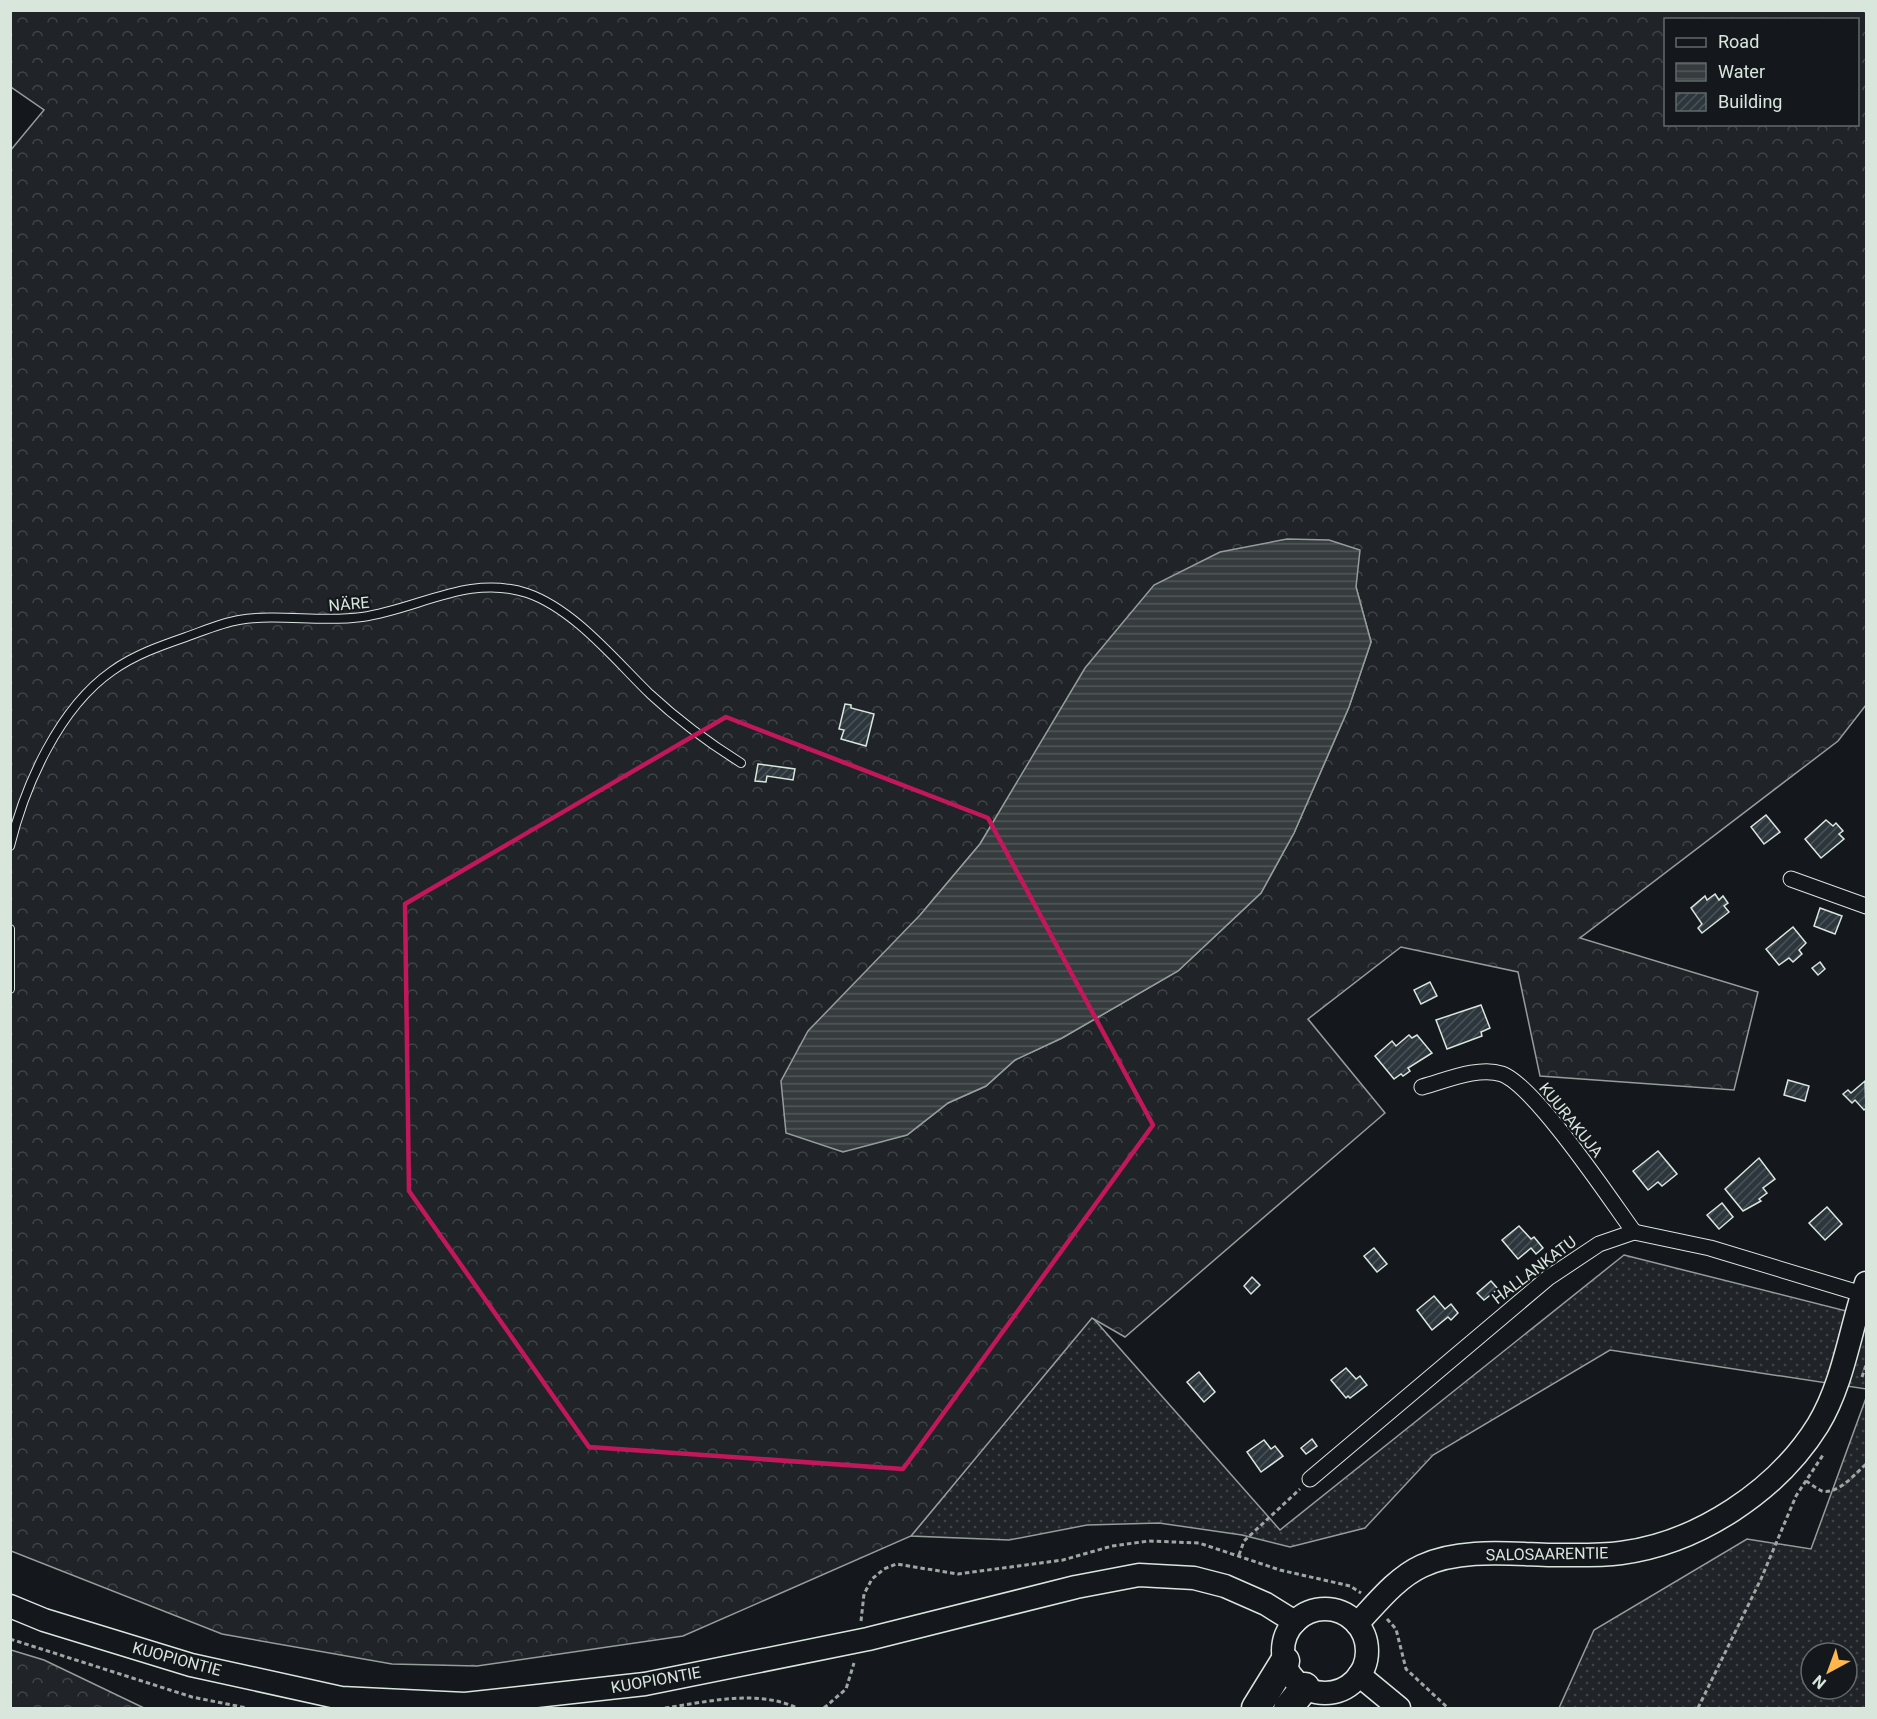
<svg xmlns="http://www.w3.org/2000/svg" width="1877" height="1719" font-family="Roboto,sans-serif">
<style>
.grass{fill:url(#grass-dots);stroke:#939e99;stroke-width:1.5;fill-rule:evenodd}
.forest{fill:url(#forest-crowns);stroke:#939e99;stroke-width:1.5;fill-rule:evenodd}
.water{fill:url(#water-rules);stroke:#939e99;stroke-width:1.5}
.building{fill:url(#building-hatch);stroke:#d8e6dc;stroke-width:1.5}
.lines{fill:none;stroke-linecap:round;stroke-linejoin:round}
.lane-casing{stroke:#d8e6dc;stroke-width:10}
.street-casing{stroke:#d8e6dc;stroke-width:17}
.secondary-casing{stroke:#d8e6dc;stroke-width:25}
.highway-casing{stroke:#d8e6dc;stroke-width:31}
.path{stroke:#9da8a2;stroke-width:3;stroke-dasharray:4.5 3;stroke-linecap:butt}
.lane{stroke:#14181c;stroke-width:8}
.street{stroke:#14181c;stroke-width:15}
.secondary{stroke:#14181c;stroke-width:22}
.highway{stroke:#14181c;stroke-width:28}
.marked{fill:none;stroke:#c2185b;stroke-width:4.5;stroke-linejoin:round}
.labels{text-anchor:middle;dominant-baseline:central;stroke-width:4.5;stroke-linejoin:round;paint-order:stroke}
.street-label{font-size:16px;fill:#d8e6dc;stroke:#14181c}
</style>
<defs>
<pattern id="grass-dots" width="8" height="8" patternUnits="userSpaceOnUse" patternTransform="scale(1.5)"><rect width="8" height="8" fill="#202428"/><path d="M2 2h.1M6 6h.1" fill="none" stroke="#404447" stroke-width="1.8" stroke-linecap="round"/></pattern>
<pattern id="forest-crowns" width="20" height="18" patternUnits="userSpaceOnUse" patternTransform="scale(1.5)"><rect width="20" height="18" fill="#202428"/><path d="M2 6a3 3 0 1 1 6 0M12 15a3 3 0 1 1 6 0" fill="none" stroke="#404447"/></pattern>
<pattern id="water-rules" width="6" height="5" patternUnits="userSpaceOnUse" patternTransform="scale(1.5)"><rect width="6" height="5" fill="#363b3e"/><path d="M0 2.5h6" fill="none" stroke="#525759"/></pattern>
<pattern id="building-hatch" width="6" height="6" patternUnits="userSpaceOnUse" patternTransform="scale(1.5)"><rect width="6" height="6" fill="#2c363c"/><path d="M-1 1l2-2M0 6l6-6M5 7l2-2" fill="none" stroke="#4a5358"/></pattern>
</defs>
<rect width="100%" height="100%" fill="#14181c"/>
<g class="grass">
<path d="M1624,1255L1866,1316V1389L1610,1350L1433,1455L1365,1528L1290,1547L1242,1535L1159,1523L1087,1525L1009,1540L911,1536L1092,1317L1280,1530Z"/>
<path d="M1866,1398V1708H1559L1594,1630L1747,1539L1811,1549ZM1811,1653H1847V1689H1811Z"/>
</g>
<g class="forest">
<path d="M11,10L1866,11V705L1838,741L1580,938L1758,992L1734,1090L1540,1076L1518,972L1401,947L1308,1019L1385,1113L1125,1337L1092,1318L911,1536L683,1636L477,1666L392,1664L222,1634L11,1551L10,151L44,110L11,87ZM1666,20H1858V124H1666ZM1356,587L1371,642L1349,707L1294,833L1261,893L1178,971L1062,1038L1015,1060L986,1086L948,1103L907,1135L876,1141L921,914L980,844L1028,765Z"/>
<path d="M11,1650L44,1660L144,1708H11Z"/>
</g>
<path class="water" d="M1287,539L1329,540L1360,550L1356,587L1371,642L1349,707L1294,833L1261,893L1178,971L1062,1038L1015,1060L986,1086L948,1103L907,1135L843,1152L786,1133L781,1081L808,1031L921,914L980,844L1085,668L1154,585L1220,552Z"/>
<g class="building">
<path d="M845,704L851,705V708L874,714L866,746L841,739L844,730L839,729Z"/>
<path d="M758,764L795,769L793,780L767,776L766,782L755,781Z"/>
<path d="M1766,815L1780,832L1764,844L1751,827Z"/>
<path d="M1826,820L1833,826L1836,823L1843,831L1839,834L1844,839L1821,858L1805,839Z"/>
<path d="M1715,894L1719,900L1723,896L1728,903L1724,906L1729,912L1702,933L1698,928L1702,924L1691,908L1705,896L1707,900Z"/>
<path d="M1820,908L1842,916L1835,934L1814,926Z"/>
<path d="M1793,927L1806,943L1799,950L1802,954L1793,962L1789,958L1779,965L1766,949Z"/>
<path d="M1820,962L1825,969L1818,975L1812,968Z"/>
<path d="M1430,982L1437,996L1421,1004L1414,990Z"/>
<path d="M1481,1005L1490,1028L1481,1032L1482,1036L1447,1049L1436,1020Z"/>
<path d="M1409,1035L1412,1038L1417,1035L1432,1053L1408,1068L1410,1071L1403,1076L1401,1074L1394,1079L1375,1056L1392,1041L1396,1046Z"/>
<path d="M1788,1080L1809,1086L1805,1101L1784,1095Z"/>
<path d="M1865,1081L1866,1108L1864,1110L1855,1100L1852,1103L1843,1094L1848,1090L1851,1093Z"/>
<path d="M1658,1151L1677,1174L1662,1186L1658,1182L1648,1190L1633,1171Z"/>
<path d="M1759,1158L1775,1179L1763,1188L1767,1193L1759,1199L1761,1201L1743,1211L1725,1189Z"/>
<path d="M1722,1203L1733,1217L1719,1229L1707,1215Z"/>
<path d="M1827,1207L1842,1224L1825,1240L1809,1223Z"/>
<path d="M1519,1226L1531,1239L1534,1237L1543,1248L1536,1254L1531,1248L1518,1259L1502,1240Z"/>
<path d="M1374,1248L1387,1264L1377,1272L1364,1256Z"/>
<path d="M1252,1277L1260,1285L1251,1294L1244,1286Z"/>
<path d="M1491,1281L1498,1289L1484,1300L1477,1293Z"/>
<path d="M1434,1296L1445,1309L1451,1304L1458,1313L1451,1320L1448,1317L1432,1330L1417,1310Z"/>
<path d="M1346,1368L1356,1379L1360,1376L1367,1385L1350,1398L1348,1396L1346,1398L1331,1380Z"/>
<path d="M1199,1372L1215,1392L1204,1402L1187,1382Z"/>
<path d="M1312,1439L1317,1446L1306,1454L1301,1448Z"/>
<path d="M1264,1440L1271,1449L1275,1446L1283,1456L1261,1472L1247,1452Z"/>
</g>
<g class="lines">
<defs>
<g id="lane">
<path d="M10,846C25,785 59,708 112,671C134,655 160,646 186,637C203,631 221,623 239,620C279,613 321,623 362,617C419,609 468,574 527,593C574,609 615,660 650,694C678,720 709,743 741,763"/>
<path d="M10,929V989"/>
</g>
<g id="street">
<path d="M1791,879L1866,906"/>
<path d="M1422,1087C1445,1081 1478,1066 1502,1074C1535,1086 1610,1199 1634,1232"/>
<path d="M1310,1479L1548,1278L1599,1244L1634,1232L1710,1248L1862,1294"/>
</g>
<g id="secondary">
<path d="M10,1606L44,1620L191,1665L341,1698L465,1704L645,1684L868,1639L1076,1587L1139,1575L1194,1578L1225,1586L1266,1604L1295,1622"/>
<circle cx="1325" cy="1651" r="42"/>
<path d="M1357,1624C1376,1604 1396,1578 1422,1566C1460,1548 1511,1554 1552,1555C1575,1555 1598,1556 1621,1553C1698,1543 1777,1491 1818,1425C1844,1382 1850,1329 1866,1283"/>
<path d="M1359,1675L1399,1708"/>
</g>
<g id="highway">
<path d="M1256,1708L1285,1661"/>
<path d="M1288,1708L1305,1687"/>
</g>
</defs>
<use href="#lane" class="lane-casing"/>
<use href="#street" class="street-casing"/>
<use href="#secondary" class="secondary-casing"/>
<use href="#highway" class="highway-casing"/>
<g class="path">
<path d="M1865,10L1866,12"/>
<path d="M1862,1377L1866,1365"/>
<path d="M1806,1481C1811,1484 1817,1489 1822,1491C1838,1495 1856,1473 1866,1464"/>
<path d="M1239,1555L1244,1541L1300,1489"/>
<path d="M1387,1619L1396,1629L1406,1669L1448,1708"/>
<path d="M861,1621L864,1594L872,1579L884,1569L896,1564L958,1574L1063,1560L1112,1546L1149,1541L1199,1543L1280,1570L1350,1586L1361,1593"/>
<path d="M10,1639L192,1697L247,1708"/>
<path d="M665,1708C707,1702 757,1689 797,1708"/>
<path d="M824,1708L846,1689L854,1663"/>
<path d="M1698,1708L1761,1579L1796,1496L1823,1455"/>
</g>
<use href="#lane" class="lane"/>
<use href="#street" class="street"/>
<use href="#secondary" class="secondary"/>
<use href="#highway" class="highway"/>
</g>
<path class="marked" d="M726,717L988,818L1153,1125L903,1469L589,1447L409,1191L405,904Z"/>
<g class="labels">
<g class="street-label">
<text transform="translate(349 604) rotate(-5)">NÄRE</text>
<text transform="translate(1571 1120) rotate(51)">KUURAKUJA</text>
<text transform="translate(1534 1270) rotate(-37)">HALLANKATU</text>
<text transform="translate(1547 1554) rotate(-1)">SALOSAARENTIE</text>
<text transform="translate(177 1659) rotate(15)">KUOPIONTIE</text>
<text transform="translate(656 1680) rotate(-10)">KUOPIONTIE</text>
</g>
</g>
<rect width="1877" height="1719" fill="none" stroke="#d8e6dc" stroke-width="24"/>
<rect x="1664" y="18" width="195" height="108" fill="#14181c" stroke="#626a69" stroke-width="1.5"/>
<rect x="1676" y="38" width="30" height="9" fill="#14181c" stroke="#626a69" stroke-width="1.5"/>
<text x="1718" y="48" font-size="18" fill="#d8e6dc">Road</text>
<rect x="1676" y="63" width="30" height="18" fill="url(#water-rules)" stroke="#626a69" stroke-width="1.5"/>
<text x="1718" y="78" font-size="18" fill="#d8e6dc">Water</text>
<rect x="1676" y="93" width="30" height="18" fill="url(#building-hatch)" stroke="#626a69" stroke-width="1.5"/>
<text x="1718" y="108" font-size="18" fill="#d8e6dc">Building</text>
<g transform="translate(1829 1671) rotate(221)"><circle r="28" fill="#14181c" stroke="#626a69" stroke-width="1.5"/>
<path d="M0-4.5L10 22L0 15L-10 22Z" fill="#ffb74d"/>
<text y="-9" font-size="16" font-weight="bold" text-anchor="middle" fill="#d8e6dc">N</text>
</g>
</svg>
